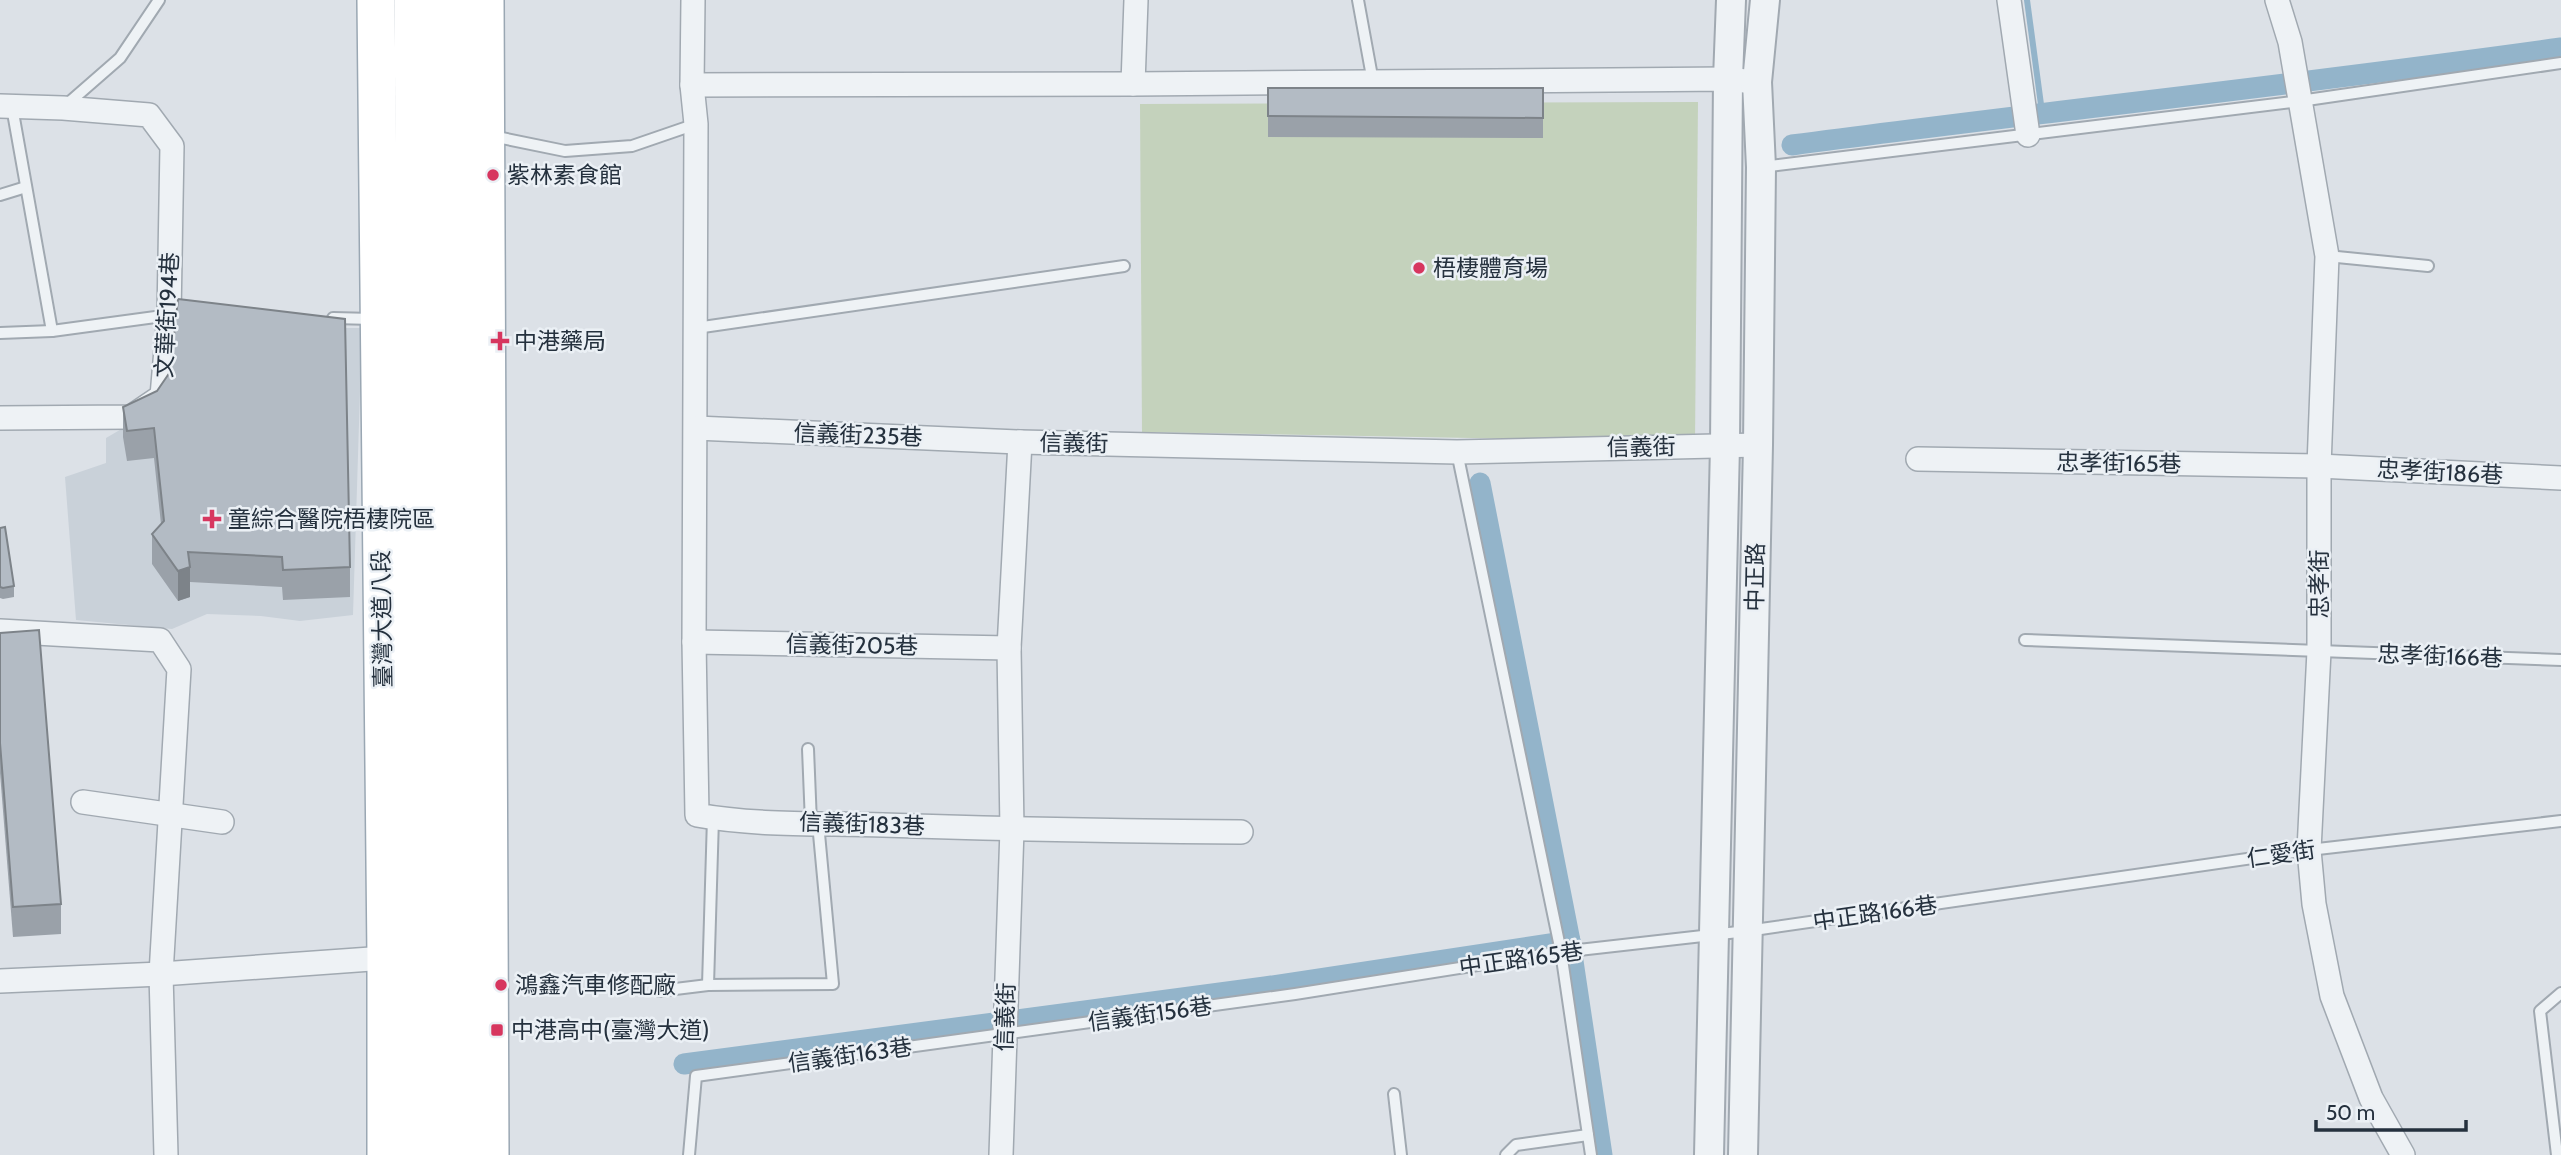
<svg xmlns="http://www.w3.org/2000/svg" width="2561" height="1155" font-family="Cabin,'Noto Sans TC',sans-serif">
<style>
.built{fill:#c9d1d9}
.green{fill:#c4d2bc}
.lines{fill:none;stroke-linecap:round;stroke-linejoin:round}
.stream{stroke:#93b4ca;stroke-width:6}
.canal{stroke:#93b4ca;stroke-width:21}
.service-casing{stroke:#a1a9b1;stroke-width:14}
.minor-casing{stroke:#a1a9b1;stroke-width:26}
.tertiary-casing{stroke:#a1a9b1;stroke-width:32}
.primary-casing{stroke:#9aa7b3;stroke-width:40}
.service{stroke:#eef2f5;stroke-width:10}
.minor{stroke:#eef2f5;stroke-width:23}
.tertiary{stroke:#eef2f5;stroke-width:28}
.primary{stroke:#fff;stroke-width:37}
.wall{fill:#9aa1a9}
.shaded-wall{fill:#7d8389}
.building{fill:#b3bbc4;stroke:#7d8389;stroke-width:2}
.poi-dot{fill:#d7365f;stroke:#ebf0f5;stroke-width:2.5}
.labels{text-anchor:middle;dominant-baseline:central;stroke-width:5;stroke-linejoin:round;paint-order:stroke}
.poi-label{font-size:23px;fill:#25313e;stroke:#ebf0f5;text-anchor:start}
.street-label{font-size:23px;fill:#25313e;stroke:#ebf0f5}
</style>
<rect width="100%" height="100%" fill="#dce1e7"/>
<path class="built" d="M164,328H362L353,615L300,621L261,616L207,614L172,629L76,620L65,477L106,463V438L161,406Z"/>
<path class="green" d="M1698,102L1695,442L1142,432L1140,104Z"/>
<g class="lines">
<path class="stream" d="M2027,0L2042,112"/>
<g class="canal">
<path d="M1792,145C2048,111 2305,84 2561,48"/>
<path d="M1480,483L1570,941L1602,1155"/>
<path d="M684,1064L1265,987L1570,941"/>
</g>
<defs>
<g id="service">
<path d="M1358,0L1373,82"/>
<path d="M65,106L120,58L159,0"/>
<path d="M12,107L52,331"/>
<path d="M492,136L565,151L632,146L696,124"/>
<path d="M1762,167L2300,101L2561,63"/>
<path d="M0,195L26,187"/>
<path d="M2327,256L2428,266"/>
<path d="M333,318L373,319"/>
<path d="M696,328L1124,266"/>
<path d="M0,333L52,331L170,315"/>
<path d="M1457,452L1561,952L1591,1155"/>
<path d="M2025,640L2561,660"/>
<path d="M808,749L811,823"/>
<path d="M708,985L713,818"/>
<path d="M659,991L708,985L833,984L818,823"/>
<path d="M1394,1094L1401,1155"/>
<path d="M689,1155L696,1076L1295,994L1561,952L1747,931L2309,850L2561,821"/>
<path d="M1506,1155L1516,1145L1588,1135"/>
<path d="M2557,1155L2540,1011L2561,993"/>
</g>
<g id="minor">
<path d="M693,0L692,85L696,124L694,642L697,815C757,826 822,823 883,825C1002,829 1122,831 1241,832"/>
<path d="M2009,0L2028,135"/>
<path d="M2277,0L2290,42L2327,256L2319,466V651L2309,850L2314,904L2332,996L2371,1098L2403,1155"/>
<path d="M1133,84L1136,0"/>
<path d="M692,85L1133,84L1728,79L1745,81"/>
<path d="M0,106L63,108L149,115L172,146L169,315L162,396L131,417L0,418"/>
<path d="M696,428L1020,442L1457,452L1758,445"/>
<path d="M1918,459L2319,466L2561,478"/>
<path d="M0,631L160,640L179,669L161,974L166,1155"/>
<path d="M694,642L1009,648"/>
<path d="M83,802L222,822"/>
<path d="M0,981L161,974L399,957"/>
<path d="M1001,1155L1012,829L1009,648L1020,442"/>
</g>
<g id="tertiary">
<path d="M1709,1155L1725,445L1728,79L1731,0"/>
<path d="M1743,1155L1758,445L1761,167L1757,82L1765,0"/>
</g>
<g id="primary">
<path d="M376,0L386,957V1155"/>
<path d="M413,0L421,1155"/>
<path d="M449,0L455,1155"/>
<path d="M485,0L490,1155"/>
</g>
</defs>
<use href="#service" class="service-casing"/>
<use href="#minor" class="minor-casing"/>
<use href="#tertiary" class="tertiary-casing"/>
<use href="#primary" class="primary-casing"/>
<use href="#service" class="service"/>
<use href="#minor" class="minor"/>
<use href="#tertiary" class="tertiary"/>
<use href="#primary" class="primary"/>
</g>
<g class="wall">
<path d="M1268,88H1543V138L1268,137Z"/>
<path d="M157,391L350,567V597L283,600L282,587L190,582V597L178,601L152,564V534L161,524L154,458L127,461L123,437V407Z"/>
<path d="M0,528L14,586V597L3,599L0,598Z"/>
<path d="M0,633L61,904V934L13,937L0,773Z"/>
</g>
<path class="shaded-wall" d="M190,567V597L178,601V571Z"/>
<g class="building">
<path d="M1268,88H1543V118L1268,116Z"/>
<path d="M178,299L345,319L350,567L283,570L282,557L188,552L190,567L178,571L152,534L164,521L154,428L127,431L123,407L157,391L170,372Z"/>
<path d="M5,527L14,586L3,588L0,587V528Z"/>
<path d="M39,630L61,904L13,907L0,743V633Z"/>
</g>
<g class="poi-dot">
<circle cx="493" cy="175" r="7"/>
<circle cx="1419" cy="268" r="7"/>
<path d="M496.5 330.5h7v7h7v7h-7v7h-7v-7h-7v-7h7z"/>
<path d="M208.5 508.5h7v7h7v7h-7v7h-7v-7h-7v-7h7z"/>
<circle cx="501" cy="985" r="7"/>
<rect x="490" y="1023" width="14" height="14" rx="3.5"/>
</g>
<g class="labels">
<g class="poi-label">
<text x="507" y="175">紫林素食館</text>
<text x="1433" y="268">梧棲體育場</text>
<text x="514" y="341">中港藥局</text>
<text x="228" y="519">童綜合醫院梧棲院區</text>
<text x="515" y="985">鴻鑫汽車修配廠</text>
<text x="511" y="1030">中港高中(臺灣大道)</text>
</g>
<g class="street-label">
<text transform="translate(167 315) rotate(-87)">文華街194巷</text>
<text transform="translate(858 435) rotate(2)">信義街235巷</text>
<text transform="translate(1074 443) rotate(1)">信義街</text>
<text transform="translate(1641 447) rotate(-1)">信義街</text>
<text transform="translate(2119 463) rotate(1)">忠孝街165巷</text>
<text transform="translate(2440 472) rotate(3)">忠孝街186巷</text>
<text transform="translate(1755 577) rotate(-89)">中正路</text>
<text transform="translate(2319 584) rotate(-90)">忠孝街</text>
<text transform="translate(382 619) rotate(-91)">臺灣大道八段</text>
<text transform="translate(852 645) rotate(1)">信義街205巷</text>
<text transform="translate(2440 656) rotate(2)">忠孝街166巷</text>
<text transform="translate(862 824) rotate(2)">信義街183巷</text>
<text transform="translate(2281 854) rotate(-8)">仁愛街</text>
<text transform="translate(1875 913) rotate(-8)">中正路166巷</text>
<text transform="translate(1521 959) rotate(-8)">中正路165巷</text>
<text transform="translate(1150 1014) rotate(-8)">信義街156巷</text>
<text transform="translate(1005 1017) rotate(-88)">信義街</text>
<text transform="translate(850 1055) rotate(-8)">信義街163巷</text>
</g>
</g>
<path d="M2316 1120v10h150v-10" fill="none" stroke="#25313e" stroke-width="3.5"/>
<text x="2326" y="1120" font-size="21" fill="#25313e" stroke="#ebf0f5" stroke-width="5" paint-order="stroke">50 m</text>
</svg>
